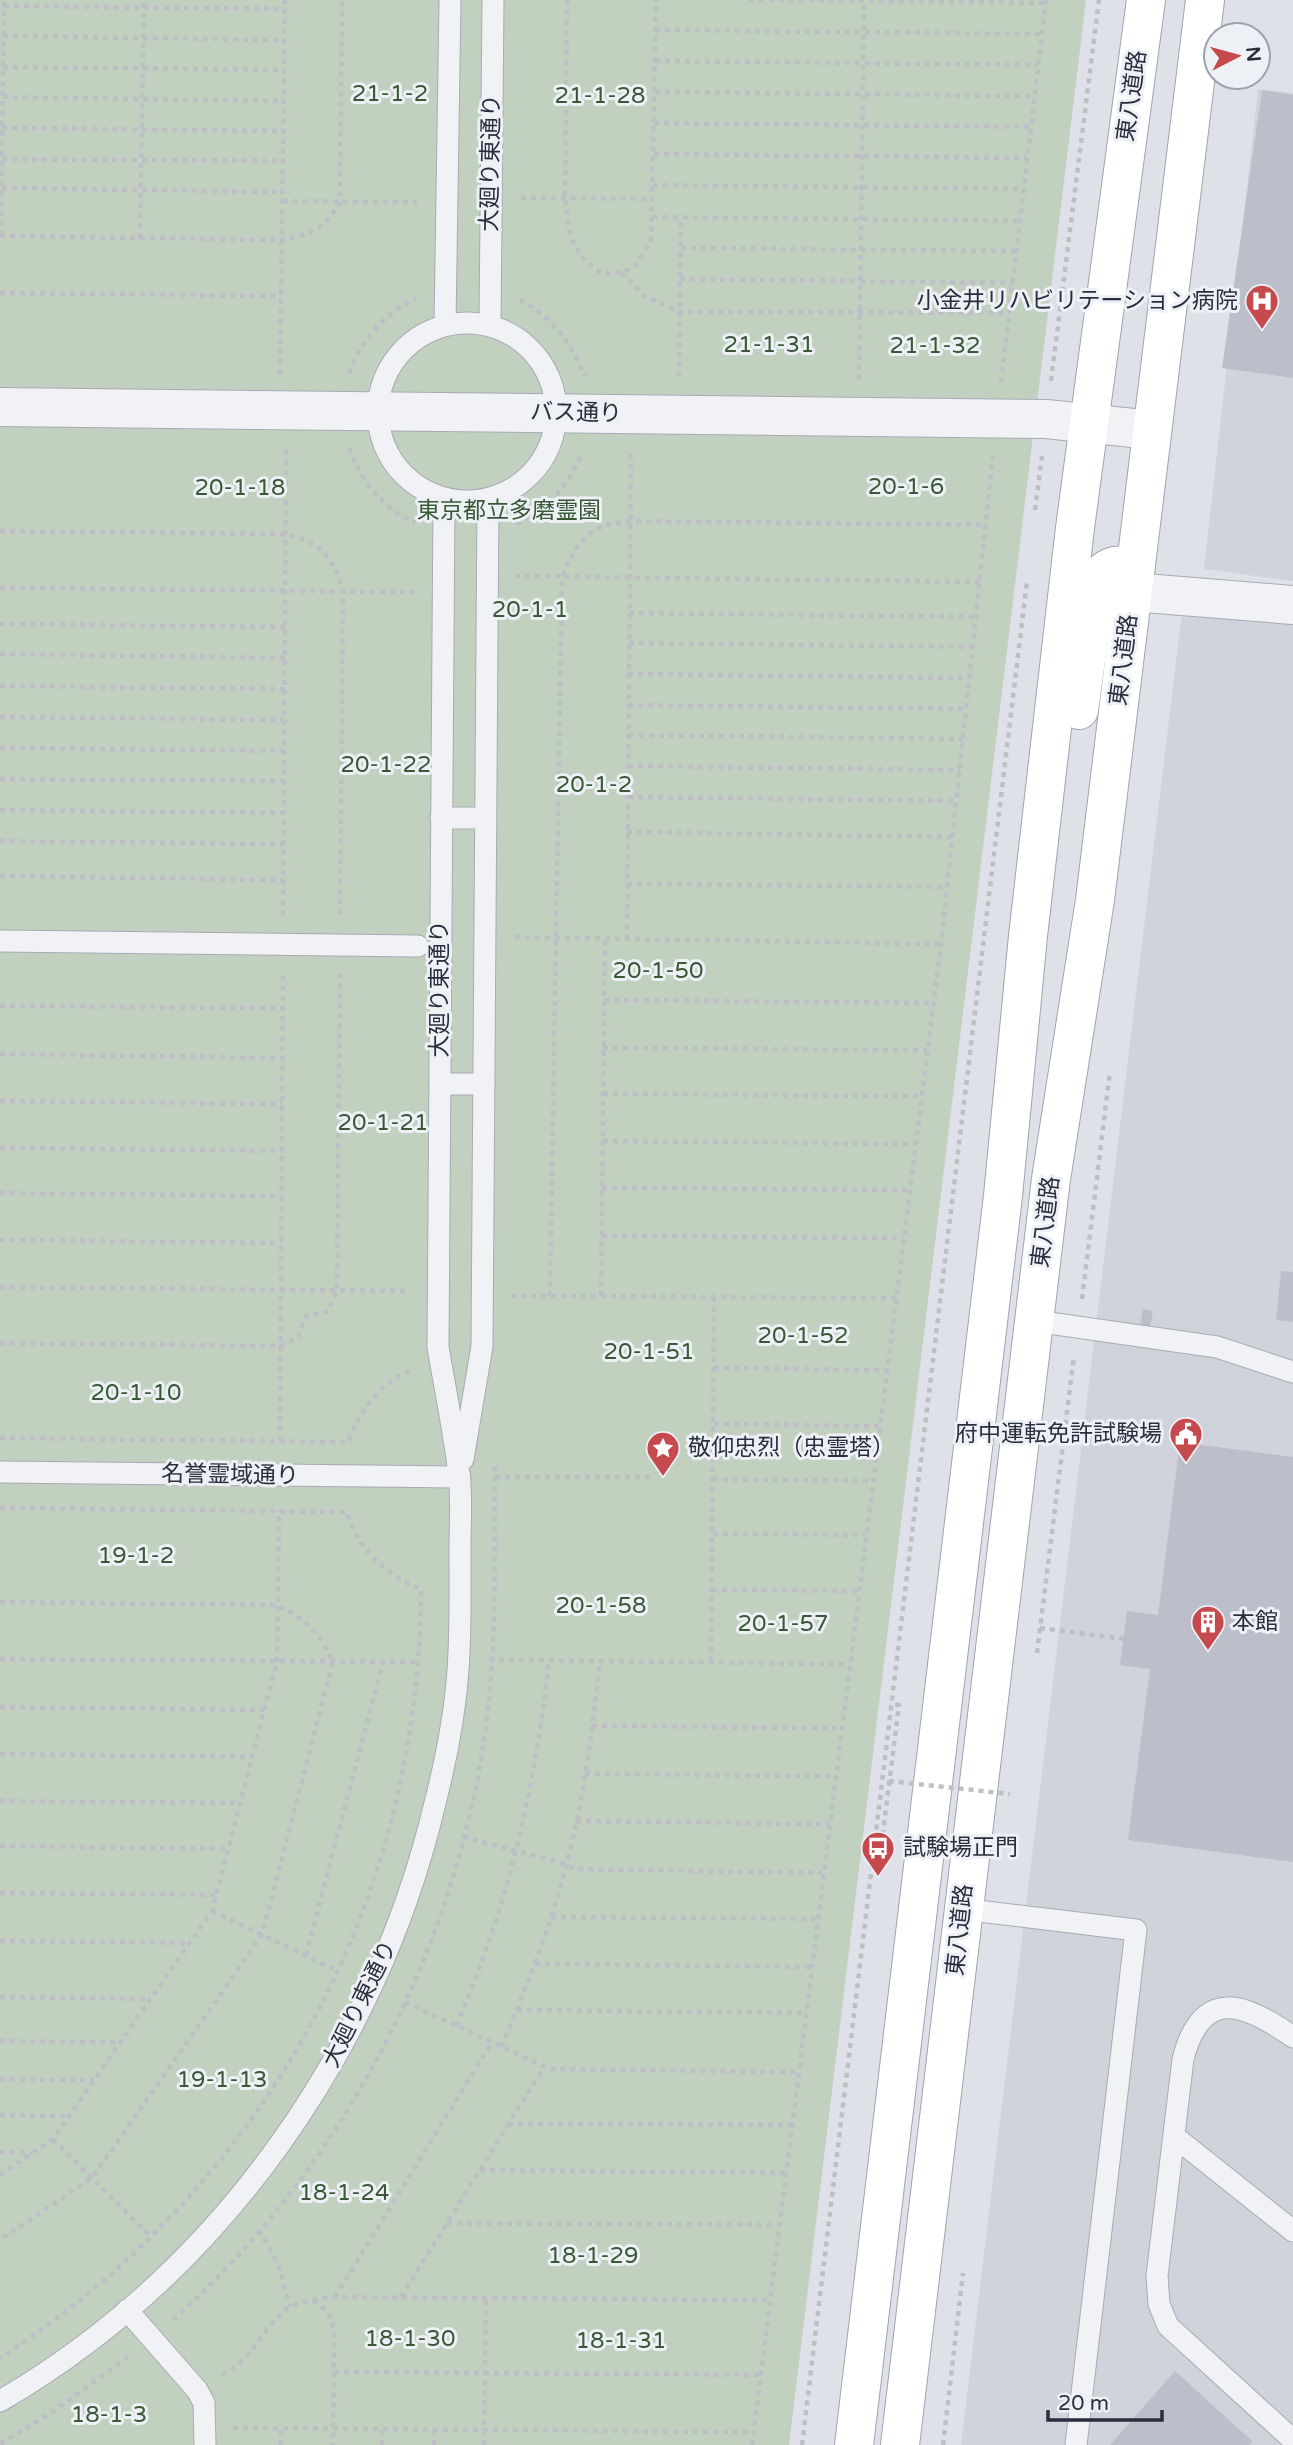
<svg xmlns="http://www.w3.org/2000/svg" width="1293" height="2445" font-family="'Varela Round','Noto Sans JP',sans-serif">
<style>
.built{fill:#d0d3dc}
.green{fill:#c2d0c0}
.building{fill:#bcbfc9}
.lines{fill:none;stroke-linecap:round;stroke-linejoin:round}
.service-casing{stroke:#a7abb4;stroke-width:23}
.minor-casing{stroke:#a7abb4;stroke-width:40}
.tertiary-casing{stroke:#a7abb4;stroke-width:40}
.primary-casing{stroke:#9ea4b2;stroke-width:40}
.path{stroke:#bdbfc5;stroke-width:4.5;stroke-dasharray:5 5;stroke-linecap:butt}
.service{stroke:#f1f2f5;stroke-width:21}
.minor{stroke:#f1f2f5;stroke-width:38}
.tertiary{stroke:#f1f2f5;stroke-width:38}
.primary{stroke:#fff;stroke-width:38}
.path-bridge{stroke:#bdbfc5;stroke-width:4.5;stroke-dasharray:5 5;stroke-linecap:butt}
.labels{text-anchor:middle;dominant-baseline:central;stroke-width:6;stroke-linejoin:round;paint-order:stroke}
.park-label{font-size:23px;fill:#395836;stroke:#edf0f5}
.street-label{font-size:23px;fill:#282e3d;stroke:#edf0f5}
.poi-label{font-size:23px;fill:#282e3d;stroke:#edf0f5;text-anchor:start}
</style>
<rect width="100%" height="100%" fill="#dee1e7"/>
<g class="built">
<path d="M1258,89L1293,93V581L1204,569Z"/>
<path d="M1182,612L1293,620V2445H961Z"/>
</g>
<path class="green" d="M0,0H1086L789,2445H0Z"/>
<g class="building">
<path d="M1262,90L1293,95V378L1222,368Z"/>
<path d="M1281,1271L1293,1272V1322L1276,1320Z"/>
<path d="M1143,1309L1153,1311L1150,1327L1140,1326Z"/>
<path d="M1180,1442L1293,1457V1862L1128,1840L1150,1669L1120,1665L1127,1611L1158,1615Z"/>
<path d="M1175,2371L1252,2441L1249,2445H1110Z"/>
</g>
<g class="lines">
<defs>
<g id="service">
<circle cx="467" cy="412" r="89"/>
<path d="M445,325L450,0"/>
<path d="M490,326L493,0"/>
<path d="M441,818H485"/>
<path d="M0,941L418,946"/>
<path d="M440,1084H484"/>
<path d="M1035,1321L1217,1347L1293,1372"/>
<path d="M463,1459L482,1346L488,500"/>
<path d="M0,1472L460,1477"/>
<path d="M962,1909L1136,1930L1076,2445"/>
<path d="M1293,2037C1246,2004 1202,1985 1183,2059L1157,2276L1159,2304L1168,2326L1293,2440"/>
<path d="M1175,2137L1293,2231"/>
<path d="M127,2310L197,2390L204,2403L205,2445"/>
<path d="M0,2401C220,2273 377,2049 435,1803C446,1760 455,1714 458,1670C461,1629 460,1588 460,1547C460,1523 462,1498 459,1474C454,1431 445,1389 438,1347L444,499"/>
</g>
<path id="minor" d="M1132,592L1293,605"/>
<path id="tertiary" d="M0,407L1046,419L1152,430"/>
<g id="primary">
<path d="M1079,710L1097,581C1106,564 1118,564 1136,566"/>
<path d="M854,2445L1003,1196L1028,936L1075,528L1146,0"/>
<path d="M900,2445L1051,1179L1095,900L1205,0"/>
</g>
</defs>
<use href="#service" class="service-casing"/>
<use href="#minor" class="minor-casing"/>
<use href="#tertiary" class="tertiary-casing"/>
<use href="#primary" class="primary-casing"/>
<g class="path">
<path d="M567,0L565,199L570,235L581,257L601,273H621L636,265L651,239L656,0"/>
<path d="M749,0L1045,3"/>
<path d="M4,6L285,9"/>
<path d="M655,30L1042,34"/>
<path d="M3,36L285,40"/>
<path d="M655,61L1038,65"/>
<path d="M3,67L284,70"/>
<path d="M655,92L1034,96"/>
<path d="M3,97L284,101"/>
<path d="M654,123L1031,127"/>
<path d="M2,128L284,131"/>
<path d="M654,154L1027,158"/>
<path d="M2,159L283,161"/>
<path d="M653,185L1023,189"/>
<path d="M2,188L283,192"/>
<path d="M521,198L653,199"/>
<path d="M283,201L417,202"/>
<path d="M653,217L1020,221"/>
<path d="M0,236L282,240C314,233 323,230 340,202L342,0"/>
<path d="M1,236L4,0"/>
<path d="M140,238L144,0"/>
<path d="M681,248L1016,251"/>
<path d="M621,273L645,296L680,312L1009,313"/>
<path d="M680,279L1013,283"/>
<path d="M0,293L281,296"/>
<path d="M520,300C553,317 571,344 585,377"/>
<path d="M349,373C362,339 384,314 416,298"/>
<path d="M280,374L285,0"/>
<path d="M679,377L681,217"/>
<path d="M859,380L864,0"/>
<path d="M1051,381L1099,0"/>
<path d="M1001,382L1046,0"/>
<path d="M349,448C361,481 382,508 415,523"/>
<path d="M1035,510L1042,456"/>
<path d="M516,524C548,510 569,484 582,453"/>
<path d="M0,531L286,534C319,541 336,559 343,592L340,918"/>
<path d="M515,576L980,582"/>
<path d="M0,588L416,592"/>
<path d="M629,613L976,617"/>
<path d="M0,624L285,627"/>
<path d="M629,643L973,647"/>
<path d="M0,654L285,658"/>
<path d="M628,674L969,678"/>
<path d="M0,686L285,689"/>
<path d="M628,705L966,709"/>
<path d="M0,717L284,720"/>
<path d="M629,735L963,739"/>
<path d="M0,748L284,751"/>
<path d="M628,766L960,770"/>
<path d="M0,779L285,781"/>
<path d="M628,797L956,801"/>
<path d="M0,810L284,813"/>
<path d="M627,832L952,837"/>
<path d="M0,841L284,844"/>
<path d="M0,876L284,880"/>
<path d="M627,884L947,887"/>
<path d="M283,915L286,448"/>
<path d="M515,937L941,944"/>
<path d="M627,939L631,450"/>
<path d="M604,1000L933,1003"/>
<path d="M0,1006L282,1008"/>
<path d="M603,1048L927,1050"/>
<path d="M0,1054L282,1058"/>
<path d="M603,1094L922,1096"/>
<path d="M0,1101L282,1104"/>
<path d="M603,1141L915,1144"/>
<path d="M0,1148L282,1151"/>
<path d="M602,1188L909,1190"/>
<path d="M0,1193L281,1196"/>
<path d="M602,1236L903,1238"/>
<path d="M0,1240L281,1243"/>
<path d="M0,1287L409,1291"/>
<path d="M511,1296L896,1298"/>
<path d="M550,1296L562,577C578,538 588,526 630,521L986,525"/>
<path d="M601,1296L605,939"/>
<path d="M1082,1299L1110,1071"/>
<path d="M0,1343L281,1346L298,1337L305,1317L328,1311L337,1291L340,972"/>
<path d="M714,1368L886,1370"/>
<path d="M714,1424L879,1426"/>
<path d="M0,1438L348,1442C360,1410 379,1384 411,1370"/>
<path d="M280,1441L283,973"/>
<path d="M495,1477H653"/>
<path d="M713,1479L872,1481"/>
<path d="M0,1508L347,1512C357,1548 386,1576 421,1589C420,1904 264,2187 0,2358"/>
<path d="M713,1534L865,1535"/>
<path d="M712,1590L858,1591"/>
<path d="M0,1602L277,1605C308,1621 318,1631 333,1661L262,1935L92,2178L0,2240"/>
<path d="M1040,1628L1124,1639"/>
<path d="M1037,1653L1074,1356"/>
<path d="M0,1659L419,1662"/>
<path d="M489,1660L849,1664"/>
<path d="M711,1662L714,1297"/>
<path d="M0,1707L264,1710"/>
<path d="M592,1726L841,1728"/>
<path d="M0,1754L252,1757"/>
<path d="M585,1774L835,1776"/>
<path d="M0,1801L240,1803"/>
<path d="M576,1821L829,1824"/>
<path d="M463,1837L559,1862L574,1869L822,1873"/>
<path d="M0,1846L228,1849"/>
<path d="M871,1855L880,1856L899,1705L890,1704"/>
<path d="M0,1893L216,1895"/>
<path d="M212,1911L338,1971"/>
<path d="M551,1917L816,1919"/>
<path d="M0,1941L188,1943"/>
<path d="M306,1955L383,1662"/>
<path d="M535,1964L810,1967"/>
<path d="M0,1997L150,1999"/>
<path d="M405,2002L550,2069L797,2072"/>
<path d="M517,2010L804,2013"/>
<path d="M456,2026C508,1906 535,1790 549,1660"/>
<path d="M0,2041L119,2042"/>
<path d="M501,2047C526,1988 550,1929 566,1866C584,1799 592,1730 600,1661"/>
<path d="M0,2079L94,2080"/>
<path d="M0,2115L68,2116"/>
<path d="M508,2124L790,2125"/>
<path d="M53,2139L152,2238"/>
<path d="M0,2152L32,2153"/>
<path d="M480,2170L784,2173"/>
<path d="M0,2175L53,2139L212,1911L277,1661L279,1510"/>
<path d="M447,2223L778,2225"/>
<path d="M259,2230L278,2264L290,2306"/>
<path d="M335,2297L492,2042"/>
<path d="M401,2297L544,2067"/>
<path d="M313,2301L328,2312L334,2329L333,2445"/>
<path d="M173,2320C338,2172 451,1960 484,1741C498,1648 494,1554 495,1461"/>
<path d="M334,2372L759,2375"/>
<path d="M222,2374C254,2362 267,2317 292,2306C305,2300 321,2299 335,2297L767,2300"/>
<path d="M233,2428L753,2432"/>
<path d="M0,2444L51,2413L129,2356"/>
<path d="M281,2445V2428"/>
<path d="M382,2445V2429"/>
<path d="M434,2445V2430"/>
<path d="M484,2445L486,2297"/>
<path d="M752,2445L941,944L993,455"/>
<path d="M802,2445L1027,581"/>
<path d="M943,2445L963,2273"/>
</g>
<use href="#service" class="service"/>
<use href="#minor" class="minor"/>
<use href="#tertiary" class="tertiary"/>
<use href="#primary" class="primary"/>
<path class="path-bridge" d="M889,1781L1010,1794"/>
</g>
<defs>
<symbol id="hospital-pin" viewBox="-11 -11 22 30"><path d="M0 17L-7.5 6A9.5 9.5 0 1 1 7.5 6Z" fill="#c6494e" stroke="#edf0f5"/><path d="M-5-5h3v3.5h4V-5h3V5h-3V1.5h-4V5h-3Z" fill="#fff"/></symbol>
<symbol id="civic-pin" viewBox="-11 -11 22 30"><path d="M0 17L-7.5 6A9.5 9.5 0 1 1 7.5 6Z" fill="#c6494e" stroke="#edf0f5"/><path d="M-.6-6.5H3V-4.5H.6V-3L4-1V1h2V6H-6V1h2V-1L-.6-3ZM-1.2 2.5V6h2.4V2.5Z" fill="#fff"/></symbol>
<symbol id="sight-pin" viewBox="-11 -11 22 30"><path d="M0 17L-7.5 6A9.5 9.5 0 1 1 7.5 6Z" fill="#c6494e" stroke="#edf0f5"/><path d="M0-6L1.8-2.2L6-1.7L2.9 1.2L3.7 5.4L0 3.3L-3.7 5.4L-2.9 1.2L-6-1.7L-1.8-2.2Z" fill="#fff"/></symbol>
<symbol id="building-pin" viewBox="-11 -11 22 30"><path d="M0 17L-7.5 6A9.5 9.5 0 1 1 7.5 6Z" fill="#c6494e" stroke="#edf0f5"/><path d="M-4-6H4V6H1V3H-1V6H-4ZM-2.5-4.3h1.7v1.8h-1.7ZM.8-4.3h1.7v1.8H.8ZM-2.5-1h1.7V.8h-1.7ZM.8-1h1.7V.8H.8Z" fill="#fff"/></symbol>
<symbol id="bus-pin" viewBox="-11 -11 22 30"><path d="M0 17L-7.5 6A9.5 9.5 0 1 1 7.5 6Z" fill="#c6494e" stroke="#edf0f5"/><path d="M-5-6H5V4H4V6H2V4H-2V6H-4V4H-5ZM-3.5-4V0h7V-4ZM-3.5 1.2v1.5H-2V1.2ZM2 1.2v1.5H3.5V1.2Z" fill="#fff"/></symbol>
</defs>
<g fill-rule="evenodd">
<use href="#hospital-pin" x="1243" y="282" width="38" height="52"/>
<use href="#civic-pin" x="1167" y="1415" width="38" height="52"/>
<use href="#sight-pin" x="644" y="1429" width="38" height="52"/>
<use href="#building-pin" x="1189" y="1603" width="38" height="52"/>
<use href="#bus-pin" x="859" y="1829" width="38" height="52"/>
</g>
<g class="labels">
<g class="park-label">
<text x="390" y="94">21-1-2</text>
<text x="600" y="96">21-1-28</text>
<text x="769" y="345">21-1-31</text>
<text x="935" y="346">21-1-32</text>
<text x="906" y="487">20-1-6</text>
<text x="240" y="488">20-1-18</text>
<text x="509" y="511">東京都立多磨霊園</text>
<text x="530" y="610">20-1-1</text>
<text x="386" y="765">20-1-22</text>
<text x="594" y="785">20-1-2</text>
<text x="658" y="971">20-1-50</text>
<text x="383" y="1123">20-1-21</text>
<text x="803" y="1336">20-1-52</text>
<text x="649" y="1352">20-1-51</text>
<text x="136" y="1393">20-1-10</text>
<text x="136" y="1556">19-1-2</text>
<text x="601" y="1606">20-1-58</text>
<text x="783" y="1624">20-1-57</text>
<text x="222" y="2080">19-1-13</text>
<text x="344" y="2193">18-1-24</text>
<text x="593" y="2256">18-1-29</text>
<text x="410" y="2339">18-1-30</text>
<text x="621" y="2341">18-1-31</text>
<text x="109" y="2415">18-1-3</text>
</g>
<g class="street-label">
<text transform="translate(1132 96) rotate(-82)">東八道路</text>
<text transform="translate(491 163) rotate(-89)">大廻り東通り</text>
<text transform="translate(576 413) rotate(1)">バス通り</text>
<text transform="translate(1124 660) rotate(-83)">東八道路</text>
<text transform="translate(440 989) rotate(-90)">大廻り東通り</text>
<text transform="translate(1046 1222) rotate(-83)">東八道路</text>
<text transform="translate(230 1475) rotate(1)">名誉霊域通り</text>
<text transform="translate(960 1930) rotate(-84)">東八道路</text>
<text transform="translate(360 2004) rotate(-64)">大廻り東通り</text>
</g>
<g class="poi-label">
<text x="1238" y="301" text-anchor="end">小金井リハビリテーション病院</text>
<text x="1162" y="1434" text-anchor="end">府中運転免許試験場</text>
<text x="688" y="1448">敬仰忠烈（忠霊塔）</text>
<text x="1232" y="1622">本館</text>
<text x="903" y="1848">試験場正門</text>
</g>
</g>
<g transform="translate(1237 56) rotate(84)"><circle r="33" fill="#edf0f5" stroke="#9ea2ab" stroke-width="2"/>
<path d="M0-5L12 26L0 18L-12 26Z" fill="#c6494e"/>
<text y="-10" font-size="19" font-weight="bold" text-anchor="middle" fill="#282e3d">N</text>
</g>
<path d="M1048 2410v10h114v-10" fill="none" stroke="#282e3d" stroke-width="3.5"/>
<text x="1058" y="2410" font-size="21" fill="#282e3d" stroke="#edf0f5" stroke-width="5" paint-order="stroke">20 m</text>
</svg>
